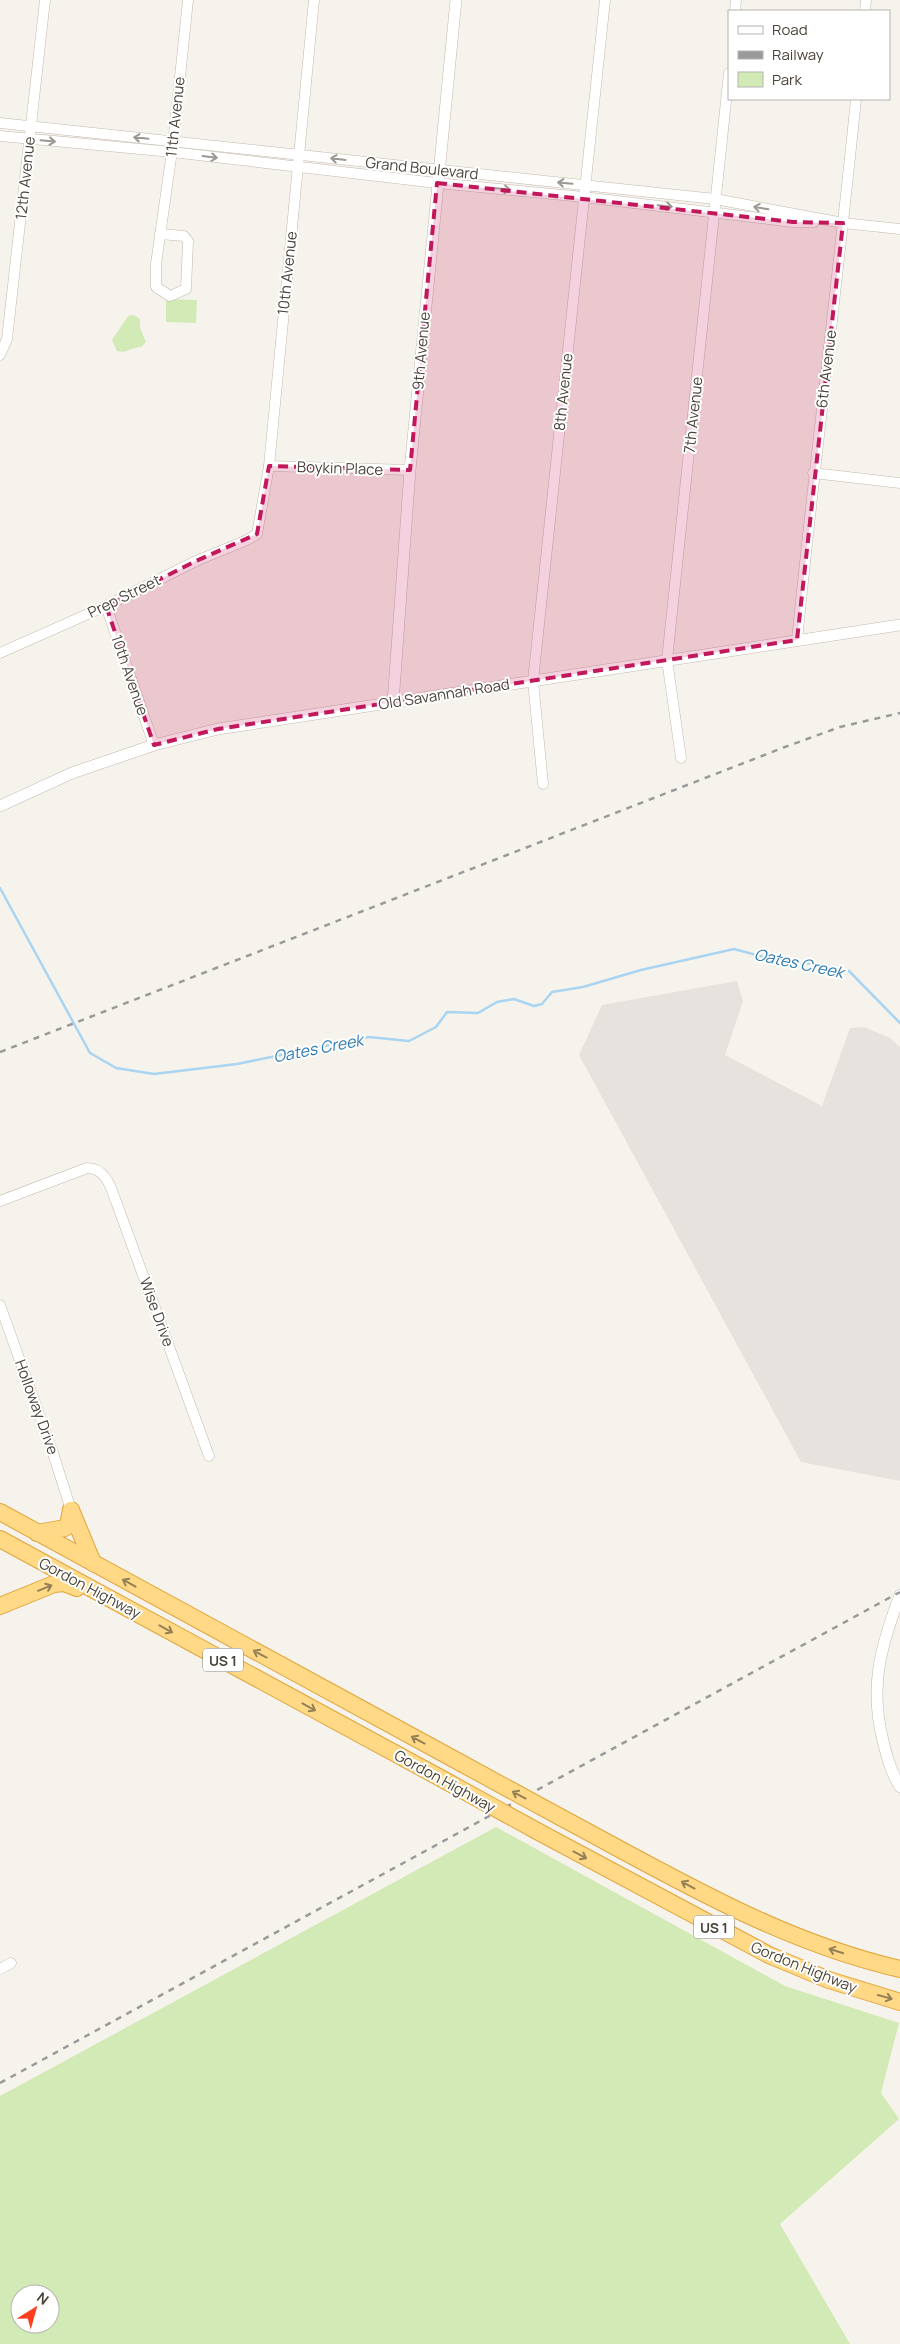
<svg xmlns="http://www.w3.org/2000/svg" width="900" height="2344" font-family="Manrope,sans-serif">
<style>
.industrial{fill:#e6e2dd}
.green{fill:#d2eab5;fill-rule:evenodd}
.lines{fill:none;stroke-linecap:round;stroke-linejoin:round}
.stream{stroke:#a9d4f2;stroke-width:2.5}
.minor-casing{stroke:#c2bbae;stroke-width:11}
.tertiary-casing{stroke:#c2bbae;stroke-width:12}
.trunk-casing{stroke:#e0a43c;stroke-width:18}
.minor{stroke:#fff;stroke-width:10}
.tertiary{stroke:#fff;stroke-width:11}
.trunk{stroke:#ffd985;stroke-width:16}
.rail{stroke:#9a9a9a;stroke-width:2.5;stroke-dasharray:6 6;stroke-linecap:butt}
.trunk-bridge-casing{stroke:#e0a43c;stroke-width:18;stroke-linecap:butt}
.trunk-bridge{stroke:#ffd985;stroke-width:16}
.oneway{stroke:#9c9892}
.oneway2{stroke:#938057}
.marked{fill:#c2185b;fill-opacity:0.2;stroke:#c2185b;stroke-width:4;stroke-dasharray:10 6;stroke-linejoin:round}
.labels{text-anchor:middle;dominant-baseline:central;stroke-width:4;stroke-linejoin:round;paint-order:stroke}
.shield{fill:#fff;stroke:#817c74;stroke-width:1}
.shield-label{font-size:14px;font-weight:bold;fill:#4b4439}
.street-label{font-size:15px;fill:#4b4439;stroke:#fff}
.water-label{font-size:16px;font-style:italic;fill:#2e7ab2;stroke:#fff}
</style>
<rect width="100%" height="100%" fill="#f6f3ec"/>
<path class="industrial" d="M737,981L743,1001L725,1055L822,1106L850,1028L864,1027L890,1038L900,1047V1481L801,1462L579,1055L602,1005Z"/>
<g class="green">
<path d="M166,299L197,300L196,323L166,322Z"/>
<path d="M134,315L140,319V328L146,342L141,347C131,347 127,354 117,351L112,340L128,316Z"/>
<path d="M496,1827L785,1986L899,2023L881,2093L899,2119L780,2224L850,2344H0V2096ZM20,2294H50V2324H20Z"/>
</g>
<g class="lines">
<path class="stream" d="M0,888L90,1053L116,1068L154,1074L237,1064L369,1037L409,1041L436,1027L447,1012L478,1013L497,1002L514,999L534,1006L542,1004L552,992L583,987L641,970L734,949L786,963H807L849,971L900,1023"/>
<defs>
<g id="minor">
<path d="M735,11L736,0"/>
<path d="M865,11L866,0"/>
<path d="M0,123L715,199L843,223L900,229"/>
<path d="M0,136L172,152L437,183L583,197L793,222H814"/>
<path d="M160,234L184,236L188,241L186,289L170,296L156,287V264L173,144L188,0"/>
<path d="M0,355L7,339L45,0"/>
<path d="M269,466L410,470"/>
<path d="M813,473L900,483"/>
<path d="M106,606L154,745"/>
<path d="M797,640C815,459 838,279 856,99"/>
<path d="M0,653L106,606L196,561L247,540L257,534L269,466L314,0"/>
<path d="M681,758L667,660L729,73"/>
<path d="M543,784L533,681L605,0"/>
<path d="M0,1201L87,1168C107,1168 111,1189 117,1204L209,1456"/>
<path d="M0,1305L53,1453L71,1510"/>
<path d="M0,1969L11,1963"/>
</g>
<g id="tertiary">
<path d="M393,703L410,470L456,0"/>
<path d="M0,806L72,773L154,745L218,729L900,625"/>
<path d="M900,1595C881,1646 869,1686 883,1741C887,1757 891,1772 900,1787"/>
</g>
<g id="trunk">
<path d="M71,1510L93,1563"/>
<path d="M0,1512L461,1763"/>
<path d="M37,1533L65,1528L68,1525L71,1510"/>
<path d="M0,1539L446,1781"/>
<path d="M0,1606L54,1584L64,1583L77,1588"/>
<path d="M562,1818C671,1876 778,1941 900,1969"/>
<path d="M537,1831L769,1955L829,1980L900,2002"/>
</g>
</defs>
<use href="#minor" class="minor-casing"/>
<use href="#tertiary" class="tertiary-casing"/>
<use href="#trunk" class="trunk-casing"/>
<use href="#minor" class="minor"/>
<use href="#tertiary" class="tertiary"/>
<use href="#trunk" class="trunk"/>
<g class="rail">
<path d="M0,1052L785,747L840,727L900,713"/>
<path d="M0,2083L900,1592"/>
</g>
<defs>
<g id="trunk-bridge">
<path d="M461,1763L562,1818"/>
<path d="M446,1781L537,1831"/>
</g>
</defs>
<use href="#trunk-bridge" class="trunk-bridge-casing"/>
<use href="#trunk-bridge" class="trunk-bridge"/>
</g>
<defs><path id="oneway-shaft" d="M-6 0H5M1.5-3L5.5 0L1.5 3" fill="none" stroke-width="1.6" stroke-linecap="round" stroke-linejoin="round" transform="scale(1.25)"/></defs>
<g class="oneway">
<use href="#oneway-shaft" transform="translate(141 138) rotate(-174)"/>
<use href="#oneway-shaft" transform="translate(48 141) rotate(5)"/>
<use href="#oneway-shaft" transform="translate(210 157) rotate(7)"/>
<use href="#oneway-shaft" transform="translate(338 159) rotate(-173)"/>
<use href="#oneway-shaft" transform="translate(565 183) rotate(-175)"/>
<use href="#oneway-shaft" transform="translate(503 189) rotate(5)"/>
<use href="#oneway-shaft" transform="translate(665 206) rotate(6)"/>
<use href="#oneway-shaft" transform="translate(761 208) rotate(-170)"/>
</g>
<g class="oneway2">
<use href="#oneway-shaft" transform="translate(129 1583) rotate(-151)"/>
<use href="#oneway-shaft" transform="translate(45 1588) rotate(-22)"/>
<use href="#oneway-shaft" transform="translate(166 1629) rotate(29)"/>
<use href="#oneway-shaft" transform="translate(260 1654) rotate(-152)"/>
<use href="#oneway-shaft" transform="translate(309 1707) rotate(29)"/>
<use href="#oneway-shaft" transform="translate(418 1740) rotate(-152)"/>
<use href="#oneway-shaft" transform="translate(519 1795) rotate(-152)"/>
<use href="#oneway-shaft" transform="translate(580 1855) rotate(28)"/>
<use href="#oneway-shaft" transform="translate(688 1885) rotate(-152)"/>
<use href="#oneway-shaft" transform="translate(836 1951) rotate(-162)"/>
<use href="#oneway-shaft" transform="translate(885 1997) rotate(15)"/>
</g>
<path class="marked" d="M437,183L793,222L843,223L797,640L218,729L154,745L106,606L196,561L257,534L269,466L410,470Z"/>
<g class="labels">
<g class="shield">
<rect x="203" y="1648.5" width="40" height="23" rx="4"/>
<rect x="694" y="1915.5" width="40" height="23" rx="4"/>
</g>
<g class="shield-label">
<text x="223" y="1660">US 1</text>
<text x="714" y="1927">US 1</text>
</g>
<g class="street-label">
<text transform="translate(175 117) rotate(-84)">11th Avenue</text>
<text transform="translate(422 168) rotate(6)">Grand Boulevard</text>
<text transform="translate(25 178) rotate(-84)">12th Avenue</text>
<text transform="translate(287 273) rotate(-84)">10th Avenue</text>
<text transform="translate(421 351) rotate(-85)">9th Avenue</text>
<text transform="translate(826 369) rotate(-83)">6th Avenue</text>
<text transform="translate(563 392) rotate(-84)">8th Avenue</text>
<text transform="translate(693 415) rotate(-84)">7th Avenue</text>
<text transform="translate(340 468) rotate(2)">Boykin Place</text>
<text transform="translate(124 596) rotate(-26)">Prep Street</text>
<text transform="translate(130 675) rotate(71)">10th Avenue</text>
<text transform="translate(444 694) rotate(-9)">Old Savannah Road</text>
<text transform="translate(157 1312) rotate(70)">Wise Drive</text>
<text transform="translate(37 1407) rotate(70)">Holloway Drive</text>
<text transform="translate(90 1588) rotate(28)">Gordon Highway</text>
<text transform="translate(445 1781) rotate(29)">Gordon Highway</text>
<text transform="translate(804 1967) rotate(22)">Gordon Highway</text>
</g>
<g class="water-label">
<text transform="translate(799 963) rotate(12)">Oates Creek</text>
<text transform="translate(318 1048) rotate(-11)">Oates Creek</text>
</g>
</g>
<rect x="728" y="10" width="162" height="90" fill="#ffffff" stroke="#b7b4b0"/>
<rect x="738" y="26" width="25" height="8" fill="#ffffff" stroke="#b7b4b0"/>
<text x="772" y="35" font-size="15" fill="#4b4439">Road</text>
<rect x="738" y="51" width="25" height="8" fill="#9a9a9a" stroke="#b7b4b0"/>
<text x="772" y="60" font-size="15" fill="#4b4439">Railway</text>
<rect x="738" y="72" width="25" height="15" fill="#d2eab5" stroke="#b7b4b0"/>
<text x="772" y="85" font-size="15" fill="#4b4439">Park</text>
<g transform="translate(35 2309) rotate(37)"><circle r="24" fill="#ffffff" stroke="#b7b4b0"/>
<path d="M0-4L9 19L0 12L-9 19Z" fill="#fc3f1d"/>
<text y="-8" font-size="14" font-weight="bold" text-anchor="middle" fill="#4b4439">N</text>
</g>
</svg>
